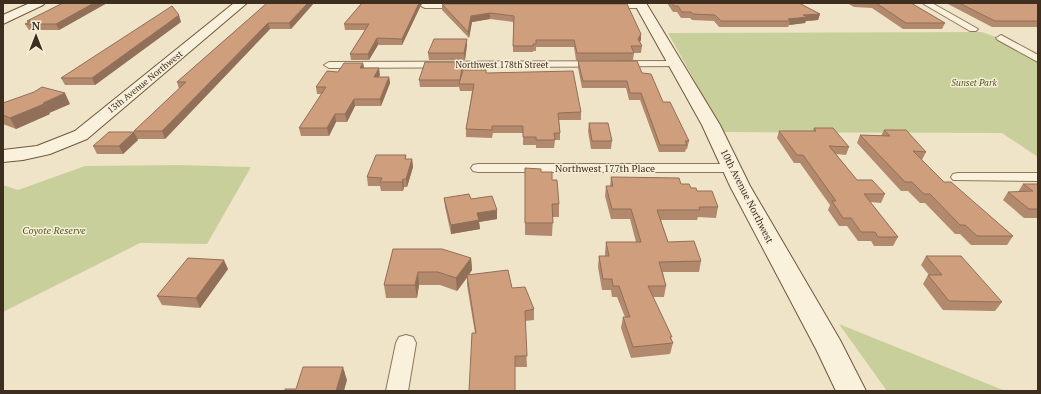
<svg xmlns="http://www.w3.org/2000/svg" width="1041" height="394" font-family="'PT Serif',serif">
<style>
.green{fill:#c9cf9b}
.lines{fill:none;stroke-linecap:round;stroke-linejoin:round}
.street-casing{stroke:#8d765c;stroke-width:2}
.secondary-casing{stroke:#6f573f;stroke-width:2}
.street{fill:#faf1dc;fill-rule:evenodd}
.secondary{fill:#faf1dc;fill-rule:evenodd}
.wall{fill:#b2896c}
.shaded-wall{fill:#916f58}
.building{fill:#cf9f7d;stroke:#916f58}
.labels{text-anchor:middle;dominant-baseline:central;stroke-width:3;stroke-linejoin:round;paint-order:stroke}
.far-street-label{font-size:9px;fill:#3d2e20;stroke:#f7eed8}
.far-park-label{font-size:9px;font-style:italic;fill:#4d5a26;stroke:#f7eed8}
.street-label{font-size:10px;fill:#3d2e20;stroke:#f7eed8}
.park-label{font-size:10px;font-style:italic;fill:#4d5a26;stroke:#f7eed8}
</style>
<rect width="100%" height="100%" fill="#f0e4c8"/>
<g class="green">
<path d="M982,32L999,38L1038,60V157L1002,133L723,132L668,33Z"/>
<path d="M179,165L251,167L207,244L140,243L3,312V185L18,190L85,166Z"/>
<path d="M839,324L998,388L1006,391H887Z"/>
</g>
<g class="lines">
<defs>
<g id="street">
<path d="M922,3H932L978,29L976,31H970Z"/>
<path d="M422,4H463L467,6L463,8H425L421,6Z"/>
<path d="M606,4H642L646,6L642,8H606L605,6Z"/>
<path d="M1001,35L1038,55V62L998,40L996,38Z"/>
<path d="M676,61L680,62L681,64L680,66L329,68L324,65L329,62Z"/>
<path d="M478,164H731L736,165L738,168L736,171L731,172H478L473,171L471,168L473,165Z"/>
<path d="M958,173H1038V181L953,180L951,177L953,174Z"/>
<path d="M406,335L413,337L416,343L408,391H386L396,343L399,337Z"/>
</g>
<g id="secondary">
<path d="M30,3H45L43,5L3,24V15Z"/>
<path d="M234,3H247L87,139L50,154L23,160L3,162V150L37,146L75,131Z"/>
<path d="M634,3H646L720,125L750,186L840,340L866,391H836L816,349L730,186L702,125Z"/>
</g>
</defs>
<use href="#street" class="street-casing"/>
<use href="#secondary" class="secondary-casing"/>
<use href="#street" class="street"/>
<use href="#secondary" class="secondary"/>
</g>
<g class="wall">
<path d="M63,3H107L59,30H29L25,24L28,23L27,21Z"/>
<path d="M267,3H314L291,29H270L165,139H137L138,140L123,154H97L93,146L134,132V131L179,89L177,82Z"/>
<path d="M362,3H422L402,45H378L369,60H351L350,54L365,30H345L344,24Z"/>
<path d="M667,3H799L820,14L818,20L806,21L805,23L789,25L788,27H719L714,21L692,20L690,18H681L677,12H673Z"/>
<path d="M847,3H911L945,23L942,29H903L872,8L854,7Z"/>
<path d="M946,3H1038V27H992Z"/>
<path d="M442,4H627L641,40L640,42L642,46L641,53H634L633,60H576L574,47H536V51H533V52H513V22L490,19L472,22L469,38L442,10Z"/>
<path d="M181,22L95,85H65L61,78Z"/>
<path d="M467,39V45L465,60H429L428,53Z"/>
<path d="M578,61L642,73L663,102L689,141L687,149H686L685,152H659L640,100H629L626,88H582L578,68Z"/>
<path d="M463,62V70L487,73L581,112V120H559L560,133V140H555L554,148H536V145H523V133H493L492,138L466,137V129L472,91H460L459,87H420L419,80Z"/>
<path d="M363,63L364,68L380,75L379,77H389L390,83L381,106H355L347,122H336L329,136H301L299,128L322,94H317L316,87L338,72Z"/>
<path d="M3,103L70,104L49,113L50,114L16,129L3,124Z"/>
<path d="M589,123L612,141L611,149H591L588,131Z"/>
<path d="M814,128L849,147L846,155L836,154L857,180L885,194L881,203L870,202L898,237L893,246H874L871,241H858L847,226H839L828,210L830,205L800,163H794L777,138L779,131H813Z"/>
<path d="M884,130L926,152L922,160H921L944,182L1013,236L1007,245H971L960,234H955L925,203H920L908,191H901L857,143L860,135L881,136Z"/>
<path d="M406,155V159H412L413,167L407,187H404L403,191H381L380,186H368L367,177Z"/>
<path d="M525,168L541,172L552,180L559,204V217H553L552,236L525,235Z"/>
<path d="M611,177L681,184L697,191L718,207L716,218L698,217L697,220H661L668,242L701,261L699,272H663L666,286L664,297H653L673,343L670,354L631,358L621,328L623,317H625L617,297H612L611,290H602L598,267L599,256H605V253L606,242H636L630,219H611L605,196L606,186H610Z"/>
<path d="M1023,184H1038V218H1024L1003,200L1008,192H1018Z"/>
<path d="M444,198L471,199L497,219L479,222L480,229L451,234L445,207Z"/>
<path d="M393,249L471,258L472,270L469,275L512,288L534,309V320L525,321L527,367H515L475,333L467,285V278L457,291L440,285H419L417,298H386L384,285Z"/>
<path d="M926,256L1002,302L995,311L943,310L923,284L928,275H929L921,265Z"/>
<path d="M228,269L200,308L162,305L157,296Z"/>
</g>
<g class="shaded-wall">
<path d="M94,3H107L59,30L56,24Z"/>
<path d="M308,3H314L291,29L289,23Z"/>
<path d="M419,3H422L402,45V39Z"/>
<path d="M490,13V19L472,22L469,38L468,32L471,16Z"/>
<path d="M820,14L818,20L806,21L805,23L789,25L790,21L788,19L803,15Z"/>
<path d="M179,15L181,22L95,85L92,78Z"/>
<path d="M268,23L270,29L165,139L162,131Z"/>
<path d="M641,34V40L637,46L638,39Z"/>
<path d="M377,38L378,45L369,60L368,54Z"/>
<path d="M467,39V45L465,60L464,53Z"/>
<path d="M463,62V69L461,84H460V80Z"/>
<path d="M363,63L364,69L360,68Z"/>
<path d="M379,68L380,75L375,83L374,77Z"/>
<path d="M389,77L390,83L381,106L380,99Z"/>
<path d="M65,93L70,104L49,113L50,114L16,129L10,118Z"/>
<path d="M354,99L355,106L347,122L345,114Z"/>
<path d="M335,114L336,122L329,136L327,128Z"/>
<path d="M134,132L138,140L123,154L119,146Z"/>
<path d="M412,159L413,167L407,187L406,179Z"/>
<path d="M403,179L404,187L403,191L402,182Z"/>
<path d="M497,210V219L479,222L480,229L451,234V225L477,213Z"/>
<path d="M471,258L472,270L457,291L456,278Z"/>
<path d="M224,260L228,269L200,308L196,298Z"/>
<path d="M418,272L419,285L417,298L415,285Z"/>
<path d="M343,367L347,380L344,391H336Z"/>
</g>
<g class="building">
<path d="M63,3H94L56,24H25L32,21H27Z"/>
<path d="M267,3H308L289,23H268L162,131H134L186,82H177Z"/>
<path d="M362,3H419L402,39L377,38L368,54H350L369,24H344Z"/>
<path d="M672,3H799L820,14L803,15L807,17L788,19L790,21H721L715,15L693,14L691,12H682L678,6H674Z"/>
<path d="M876,3H911L945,23H906Z"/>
<path d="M959,3H1038V21H995Z"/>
<path d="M442,4H627L641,34L638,39L642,46H631L634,53H577L574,40H536V44H533V46H513L514,16L490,13L471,16L468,32Z"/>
<path d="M172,6L179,15L92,78H61Z"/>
<path d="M434,39H467L464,53H428Z"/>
<path d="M578,61H637L642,73L651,74L663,102H670L689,141H685L687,145H660L641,93H630L627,81H583Z"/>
<path d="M425,62H463L460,80H419Z"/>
<path d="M344,63H363L360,68H379L374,77H389L380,99H354L345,114H335L327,128H299L326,87H316L327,71L338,72Z"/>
<path d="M463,70H486V73L573,71L581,112L558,113L560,133H554L555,140H536V137H523V126H492V130L466,129L474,84H459Z"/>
<path d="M42,87L65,93L43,103L44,104L10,118L3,115V103L34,92Z"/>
<path d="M589,123H608L612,141H592Z"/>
<path d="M814,128H833L849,147L829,146L857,180H872L885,194H864L898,237H878L875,232H861L851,218H843L832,201H836L803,155H797L779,131H816Z"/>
<path d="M884,130H906L926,152L913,151L944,182H951L1013,236H977L965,225H960L930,194H924L912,182H905L860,135L890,136Z"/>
<path d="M109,132H134L119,146H93Z"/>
<path d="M376,155H406L405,159H412L406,179H403L402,182H380L382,178L367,177Z"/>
<path d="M525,168L541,169V172H552V180H557L559,204H552L553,223H525Z"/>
<path d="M611,177L679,178L681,184H689L691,188H696L697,191H712L718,207H699L700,210H657L668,242L694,241L701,261L659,262L666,286H648L672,337H670L673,343L633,347L623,317H630L619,286H613L612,279H603L599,256H609L606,242H641L631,209H612L606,186H613Z"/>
<path d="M1023,184H1038V209H1029L1008,192L1033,191Z"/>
<path d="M469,194L471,199L492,196L497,210L477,213L479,220L451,225L444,198Z"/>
<path d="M393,249H442L471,258L456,278L438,272H418L415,285H384Z"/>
<path d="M926,256H961L1002,302L949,301L928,275H942Z"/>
<path d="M188,258L224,260L196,298L157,296Z"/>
<path d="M508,270L512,288L525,287L534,309L525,311L527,356H515V391H469L472,333H476L467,275Z"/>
<path d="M303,367H343L336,391H285V389H296Z"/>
</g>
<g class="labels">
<g class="far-street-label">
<text x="502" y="65">Northwest 178th Street</text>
<text transform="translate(145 82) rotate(-39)">13th Avenue Northwest</text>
</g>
<g class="far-park-label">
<text x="974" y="83">Sunset Park</text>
</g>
<g class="street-label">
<text x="605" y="168">Northwest 177th Place</text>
<text transform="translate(747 196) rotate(63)">10th Avenue Northwest</text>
</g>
<g class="park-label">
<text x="54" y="230">Coyote Reserve</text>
</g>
</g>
<rect width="1041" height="394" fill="none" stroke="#3d2e20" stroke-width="8"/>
<g transform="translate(36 36)" stroke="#f7eed8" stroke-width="3" paint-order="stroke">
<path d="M0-3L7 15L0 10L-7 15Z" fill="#3d2e20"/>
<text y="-6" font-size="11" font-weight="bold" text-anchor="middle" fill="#3d2e20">N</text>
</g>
</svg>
